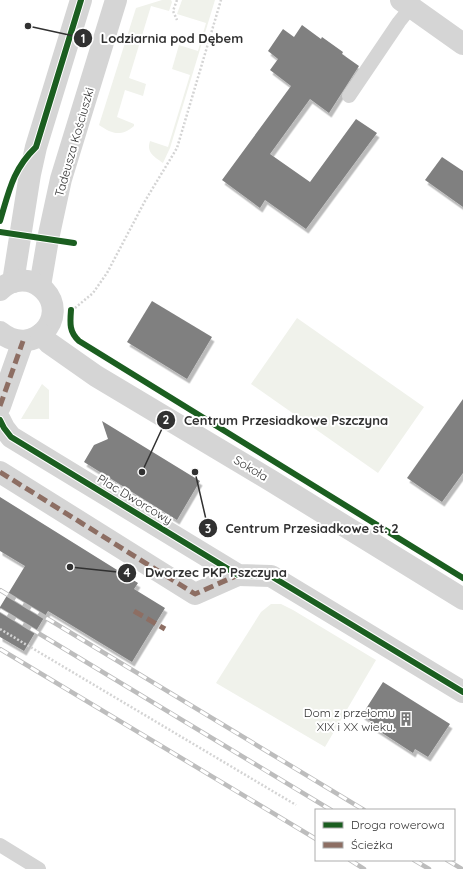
<svg xmlns="http://www.w3.org/2000/svg" width="463" height="869" font-family="Quicksand,sans-serif">
<style>
.green{fill:#f0f2eb}
.building{fill:#808080;filter:url(#shadow)}
.lines{fill:none;stroke-linecap:round;stroke-linejoin:round}
.path{stroke:#d4d4d4;stroke-width:2.5;stroke-dasharray:2 2;stroke-linecap:butt}
.service{stroke:#d5d5d5;stroke-width:14}
.minor{stroke:#d5d5d5;stroke-width:22}
.tertiary{stroke:#d5d5d5;stroke-width:22}
.rail-casing{stroke:#bdbdbd;stroke-width:4.5}
.rail{stroke:#fff;stroke-width:3;stroke-dasharray:9;stroke-linecap:butt}
.quiet{stroke:#8d6e63;stroke-width:5;stroke-dasharray:10 5;stroke-linecap:butt}
.cycleway-casing{stroke:#fff;stroke-width:8}
.cycleway{stroke:#1b5e20;stroke-width:6}
.labels{text-anchor:middle;dominant-baseline:central;stroke-width:4;stroke-linejoin:round;paint-order:stroke}
.street-label{font-size:12px;fill:#313131;stroke:#fff}
.poi-label{font-size:12px;fill:#313131;stroke:#fff;text-anchor:end}
.leader{fill:none;stroke:#313131;stroke-width:1.5}
.callout-dot{fill:#313131;stroke:#fff;stroke-width:1.5}
.mark-label{font-size:12px;text-anchor:middle;font-weight:bold;fill:#fff}
.callout-label{font-size:13px;text-anchor:middle;font-weight:bold;fill:#313131;stroke:#fff;stroke-width:4;stroke-linejoin:round;paint-order:stroke}
</style>
<defs>
<filter id="shadow"><feDropShadow dx="2.5" dy="4.5" stdDeviation="0" flood-color="#0004"/></filter>
</defs>
<rect width="100%" height="100%" fill="#fff"/>
<g class="green">
<path d="M162,0H171L172,2L169,11L151,6L129,78L146,84L143,96L125,90L117,117L134,124V126C121,137 112,134 99,125L136,8Z"/>
<path d="M182,0H215L170,148L163,163C155,157 146,153 150,141L168,147L190,75L172,69L179,45L198,51L206,23L177,14Z"/>
<path d="M297,318L424,407L378,473L251,384Z"/>
<path d="M42,384L49,390V419H21Z"/>
<path d="M271,604H281L293,610L376,660L325,747L216,683L261,612Z"/>
</g>
<g class="building">
<path d="M302,25L321,39L322,37L343,52L342,54L359,66L329,113L310,99L270,154L310,182L356,119L377,133L306,229L265,200L260,208L222,180L291,86L270,70L278,59L268,51L283,29L294,37Z"/>
<path d="M442,157L463,171V207L425,180Z"/>
<path d="M152,301L212,337L187,379L127,342Z"/>
<path d="M463,399V473L442,502L407,478Z"/>
<path d="M102,421L200,481L177,520L84,462L94,445L108,439Z"/>
<path d="M0,497L138,583L134,589L165,608L132,662L48,611L24,651L0,637V607L25,566L0,551Z"/>
<path d="M383,682L450,724L428,757L415,749L413,753L373,727L375,724L362,715Z"/>
</g>
<g class="lines">
<g class="path">
<path d="M177,0L173,11L177,20"/>
<path d="M75,308L93,293L107,273L145,201L177,148L221,0"/>
<path d="M0,629L296,805"/>
</g>
<g class="service">
<path d="M349,96L399,22L411,7"/>
<path d="M0,845L39,869"/>
</g>
<g class="minor">
<path d="M401,0L463,44"/>
<path d="M0,406L23,341"/>
<path d="M0,420L4,428L11,437L238,575L271,576L463,692"/>
<path d="M0,472L195,594L238,575"/>
</g>
<g class="tertiary">
<path d="M13,282L30,174L36,147L81,0"/>
<path d="M40,286L48,239L61,179L116,0"/>
<path d="M0,290C8,282 17,279 28,281C34,282 39,285 44,290C70,317 33,359 0,332"/>
<path d="M41,334L49,343L96,376L270,480L463,599"/>
</g>
<defs>
<g id="rail">
<path d="M0,590L364,810"/>
<path d="M0,610L331,810"/>
<path d="M0,649L316,839"/>
<path d="M350,860L364,869"/>
<path d="M414,860L429,869"/>
<path d="M447,860L462,869"/>
</g>
</defs>
<use href="#rail" class="rail-casing"/>
<use href="#rail" class="rail"/>
<g class="quiet">
<path d="M0,406L23,341"/>
<path d="M0,472L195,594L238,575"/>
<path d="M134,611L165,629"/>
</g>
<defs>
<g id="cycleway">
<path d="M0,221C9,191 13,169 36,147L81,0"/>
<path d="M0,232L74,243"/>
<path d="M71,310C70,323 69,332 79,341L463,578"/>
<path d="M0,420L4,428L11,437L238,575L271,576L463,692"/>
</g>
</defs>
<use href="#cycleway" class="cycleway-casing"/>
<use href="#cycleway" class="cycleway"/>
</g>
<defs>
<symbol id="building-bare" viewBox="-9 -9 18 18"><path d="M-4-6H4V6H1V3H-1V6H-4ZM-2.5-4.3h1.7v1.8h-1.7ZM.8-4.3h1.7v1.8H.8ZM-2.5-1h1.7V.8h-1.7ZM.8-1h1.7V.8H.8Z" fill="#797979" stroke="#fff" stroke-width="2.5" paint-order="stroke"/></symbol>
</defs>
<g fill-rule="evenodd">
<use href="#building-bare" x="396" y="709" width="20" height="20"/>
</g>
<g class="labels">
<g class="street-label">
<text transform="translate(74 142) rotate(-74)">Tadeusza Kościuszki</text>
<text transform="translate(251 468) rotate(31)">Sokoła</text>
<text transform="translate(135 499) rotate(31)">Plac Dworcowy</text>
</g>
<g class="poi-label">
<text x="395" y="712">Dom z przełomu<tspan x="395" dy="14">XIX i XX wieku.</tspan></text>
</g>
</g>
<path class="leader" d="M28 26L83 38M142 472L166 420M195 472L208 528M70 567L127 573"/>
<g class="callout-dot">
<circle cx="28" cy="26" r="4"/>
<circle cx="142" cy="472" r="4"/>
<circle cx="195" cy="472" r="4"/>
<circle cx="70" cy="567" r="4"/>
<circle cx="83" cy="38" r="10"/>
<circle cx="166" cy="420" r="10"/>
<circle cx="208" cy="528" r="10"/>
<circle cx="127" cy="573" r="10"/>
</g>
<g class="mark-label">
<text x="83" y="43">1</text>
<text x="166" y="424">2</text>
<text x="208" y="533">3</text>
<text x="127" y="577">4</text>
</g>
<g class="callout-label">
<text x="172" y="43">Lodziarnia pod Dębem</text>
<text x="286" y="425">Centrum Przesiadkowe Pszczyna</text>
<text x="312" y="533">Centrum Przesiadkowe st. 2</text>
<text x="216" y="577">Dworzec PKP Pszczyna</text>
</g>
<rect x="315" y="809" width="140" height="52" fill="#ffffff" stroke="#adadad"/>
<rect x="323" y="822" width="20" height="6" fill="#1b5e20" stroke="#adadad"/>
<text x="351" y="829" font-size="12" fill="#313131">Droga rowerowa</text>
<rect x="323" y="842" width="20" height="6" fill="#8d6e63" stroke="#adadad"/>
<text x="351" y="849" font-size="12" fill="#313131">Ścieżka</text>
</svg>
